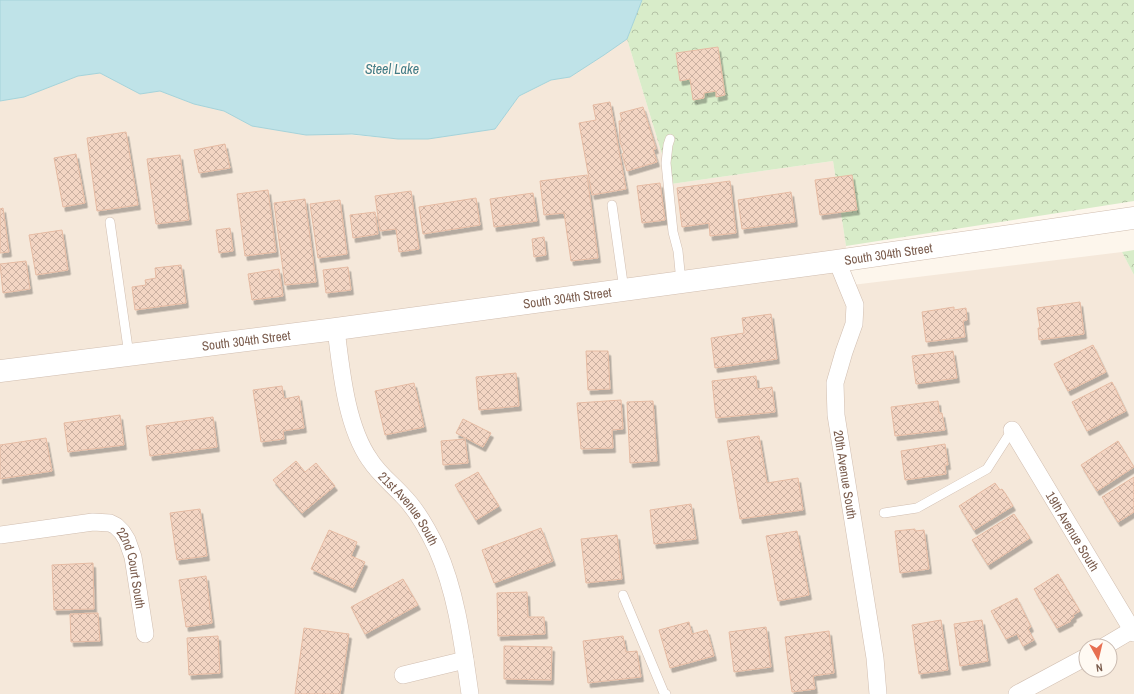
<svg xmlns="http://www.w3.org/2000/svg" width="1134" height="694" font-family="'Archivo Narrow',sans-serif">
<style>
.residential{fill:#f5e8da;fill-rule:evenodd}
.forest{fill:url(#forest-crowns)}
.water{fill:#bfe3e8;stroke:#a5d3da}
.building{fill:url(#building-cross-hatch);stroke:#e6bba3;filter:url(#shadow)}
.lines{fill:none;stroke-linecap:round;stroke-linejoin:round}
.service-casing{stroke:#d1beb0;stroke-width:10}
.minor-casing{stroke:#d1beb0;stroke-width:18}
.tertiary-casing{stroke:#d1beb0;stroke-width:23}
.service{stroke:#fff;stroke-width:9}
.minor{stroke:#fff;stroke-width:17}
.tertiary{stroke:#fff;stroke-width:22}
.labels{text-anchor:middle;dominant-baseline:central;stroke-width:4;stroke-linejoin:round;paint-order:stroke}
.street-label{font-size:13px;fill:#7a5c4d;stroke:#fffaf3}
.water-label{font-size:14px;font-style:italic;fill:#437c86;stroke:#fffaf3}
</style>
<defs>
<pattern id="forest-crowns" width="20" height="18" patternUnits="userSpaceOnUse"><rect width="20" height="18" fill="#d8ecc9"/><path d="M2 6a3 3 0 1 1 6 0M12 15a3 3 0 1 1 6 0" fill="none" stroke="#b4c2a5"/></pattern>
<pattern id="building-cross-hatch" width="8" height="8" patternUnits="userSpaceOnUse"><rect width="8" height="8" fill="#f3d5c3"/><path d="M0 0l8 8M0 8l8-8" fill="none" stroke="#cab0a1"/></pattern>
<filter id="shadow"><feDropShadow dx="2.5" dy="4.5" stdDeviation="0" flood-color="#0004"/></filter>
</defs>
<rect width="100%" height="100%" fill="#fdf6ec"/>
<path class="residential" d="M627,39L671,184L833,161L852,285L1122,252L1134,275V694H0V101L24,97L78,76L100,73L140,94L160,91L194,104L224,111L252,126L398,139H428L495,129L519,96L551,80L570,77L604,55ZM1086,646H1110V670H1086Z"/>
<g class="forest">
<path d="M642,0H1134V201L846,246L833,161L671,184L627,39Z"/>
<path d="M1134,250V275L1122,252Z"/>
</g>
<path class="water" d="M0,0H642L627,39L604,55L570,77L551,80L519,96L495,129L428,139H398L352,134L306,135L252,126L224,111L194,104L160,91L140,94L100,73L78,76L24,97L0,101Z"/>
<g class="building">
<path d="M718,47L725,95L716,97V91L704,93V98L693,100L690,79L680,81L676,53Z"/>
<path d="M610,102L626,189L592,195L579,123L596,120L593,105Z"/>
<path d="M643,107L656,149H653L657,162L627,171L622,154L624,153L620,142L619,121H622L620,113Z"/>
<path d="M126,132L138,205L97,211L87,138Z"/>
<path d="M225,144L230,168L199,173L194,150Z"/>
<path d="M76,154L85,203L63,207L54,158Z"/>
<path d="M180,155L189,220L156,224L147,159Z"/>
<path d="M587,175L598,258L571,261L564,213L544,215L540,181Z"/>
<path d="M852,175L857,210L820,215L815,180Z"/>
<path d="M730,181L736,233L710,236L709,223L682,227L677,188Z"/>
<path d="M660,183L665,220L642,223L637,186Z"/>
<path d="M268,190L276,252L245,256L237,194Z"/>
<path d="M411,191L419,249L399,252L396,229L380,231L375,196Z"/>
<path d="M791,192L795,222L742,229L738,200Z"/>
<path d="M533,193L537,221L494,227L490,199Z"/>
<path d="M476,198L480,225L423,234L419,207Z"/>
<path d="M305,199L316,282L285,285L274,203Z"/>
<path d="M340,200L347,254L318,258L310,204Z"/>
<path d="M3,208L9,252L0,253V209Z"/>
<path d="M375,212L378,234L353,238L350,215Z"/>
<path d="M230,228L233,251L219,253L216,230Z"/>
<path d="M62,230L68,270L36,275L29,235Z"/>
<path d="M544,237L546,255L534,257L532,239Z"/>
<path d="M26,261L30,289L3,293L0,264Z"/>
<path d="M181,265L186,303L135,310L132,287L146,285L145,280L156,278L155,268Z"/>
<path d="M348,267L351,290L326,293L323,270Z"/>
<path d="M279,269L283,296L252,300L248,274Z"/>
<path d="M1080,302L1084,334L1039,340L1038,328H1040L1037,308Z"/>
<path d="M954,307V310L966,308L967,320L963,321L965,337L926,342L922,312Z"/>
<path d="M771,314L777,359L715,368L711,338L744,333L742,318Z"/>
<path d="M1093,345L1106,372L1068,391L1054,364Z"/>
<path d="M586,351H608L610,389L588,390Z"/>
<path d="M953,351L957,378L916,384L912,356Z"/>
<path d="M516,373L519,406L479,410L476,377Z"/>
<path d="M756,376L757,389L772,387L775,412L716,418L712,381Z"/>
<path d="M1112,382L1126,411L1087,431L1072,402Z"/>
<path d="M414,383L424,427L385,435L375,391Z"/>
<path d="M282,386L284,399L299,396L304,428L283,431L284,439L261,442L253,390Z"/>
<path d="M621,400L623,429L612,430L613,448L581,449L577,403Z"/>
<path d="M653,401L657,461L630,463L627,402Z"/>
<path d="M938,401L939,413H942L945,430L895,436L891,407Z"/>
<path d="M120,415L124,445L68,452L64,423Z"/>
<path d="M213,417L217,447L150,456L146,426Z"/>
<path d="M463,419L491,433L483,447L456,433Z"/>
<path d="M759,436L767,483L798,478L803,510L740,519L727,441Z"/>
<path d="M46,438L52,471L0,479V445Z"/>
<path d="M465,439L468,463L443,465L441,441Z"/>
<path d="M1118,441L1134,467L1097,491L1081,465Z"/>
<path d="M945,444L948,465H945L946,474L905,480L901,451Z"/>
<path d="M296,461L305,472L316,463L335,486L302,513L273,480Z"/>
<path d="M478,472L499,506L476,520L455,485Z"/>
<path d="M1134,477V512L1118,522L1102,497Z"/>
<path d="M995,483L1000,490L1002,489L1005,493L1013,506L974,530L959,506Z"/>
<path d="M691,504L696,539L654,544L650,510Z"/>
<path d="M200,509L207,556L177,560L170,513Z"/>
<path d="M1014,514L1030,538L988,565L972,540Z"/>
<path d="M541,528L553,561L494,583L482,550Z"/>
<path d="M915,529V531L924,530L929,569L900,573L895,531Z"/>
<path d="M329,530L357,542L351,556L365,562L353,588L311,569Z"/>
<path d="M797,531L809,595L778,601L766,536Z"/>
<path d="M617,535L622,579L586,583L581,539Z"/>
<path d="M93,563L94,609L54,610L52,565Z"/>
<path d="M1058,574L1080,611L1073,615L1074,617L1070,620L1071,621L1057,628L1034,589Z"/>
<path d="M206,576L212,623L186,627L179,580Z"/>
<path d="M403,579L418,605L365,634L351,607Z"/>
<path d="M527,592L528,617H544L545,634L498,636L497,593Z"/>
<path d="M1017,598L1031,627L1028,629L1034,640L1023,646L1017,634L1006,639L991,611Z"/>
<path d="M98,613L100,641L71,642L70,614Z"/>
<path d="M941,620L948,670L919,674L912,625Z"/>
<path d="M982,620L988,661L960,666L954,624Z"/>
<path d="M689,622L692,634L707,630L714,656L670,668L659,630Z"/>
<path d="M766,627L771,667L734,672L729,632Z"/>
<path d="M304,628L349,634L340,694H295Z"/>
<path d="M829,631L834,673L813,676L815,689L792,692L785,637Z"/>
<path d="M218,636L220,673L189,675L187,638Z"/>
<path d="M623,636L626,652L637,651L641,677L588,683L583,641Z"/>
<path d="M504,646L552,647L551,680L504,679Z"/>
</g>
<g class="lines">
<defs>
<g id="service">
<path d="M670,139L668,145L666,163L673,232L678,251L681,282"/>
<path d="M612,205L624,290"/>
<path d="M110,222L129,355"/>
<path d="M884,513L917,508L987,469L1012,430"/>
<path d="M623,595L664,693L666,694"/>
</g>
<g id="minor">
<path id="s1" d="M837,261L855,305L854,324L844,352L835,383L836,415L875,658L878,694"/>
<path id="s2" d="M336,329C341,369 346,426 370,460C379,474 392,484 403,496C418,511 428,530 437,549C457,594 463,646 470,694"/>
<path id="s3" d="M1012,430L1134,633"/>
<path id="s4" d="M0,535L93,522L110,523L116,526L122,532L127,540L133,557L145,634"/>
<path d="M1105,646L1132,630"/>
<path d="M403,675L465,660"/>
<path d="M1017,694L1086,657"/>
</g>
<g id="tertiary">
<path id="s5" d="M0,371L336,329L837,261L1134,218"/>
</g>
</defs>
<use href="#service" class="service-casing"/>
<use href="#minor" class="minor-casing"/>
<use href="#tertiary" class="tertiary-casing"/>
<use href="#service" class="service"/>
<use href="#minor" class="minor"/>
<use href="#tertiary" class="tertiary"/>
</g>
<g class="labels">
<g class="street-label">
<text stroke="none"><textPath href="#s5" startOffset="896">South 304th Street</textPath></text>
<text stroke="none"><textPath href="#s5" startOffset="572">South 304th Street</textPath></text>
<text stroke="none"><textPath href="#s5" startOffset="248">South 304th Street</textPath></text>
<text stroke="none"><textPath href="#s1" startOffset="221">20th Avenue South</textPath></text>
<text stroke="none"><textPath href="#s2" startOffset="199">21st Avenue South</textPath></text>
<text stroke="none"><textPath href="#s3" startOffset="118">19th Avenue South</textPath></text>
<text stroke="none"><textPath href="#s4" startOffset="164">22nd Court South</textPath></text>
</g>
<g class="water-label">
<text x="392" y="69">Steel Lake</text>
</g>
</g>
<g transform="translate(1098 658) rotate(172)"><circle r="19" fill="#fffaf3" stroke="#cabbb1"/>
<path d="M0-3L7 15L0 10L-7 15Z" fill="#e76f51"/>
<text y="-6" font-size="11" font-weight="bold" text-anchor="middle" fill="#7a5c4d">N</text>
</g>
</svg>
